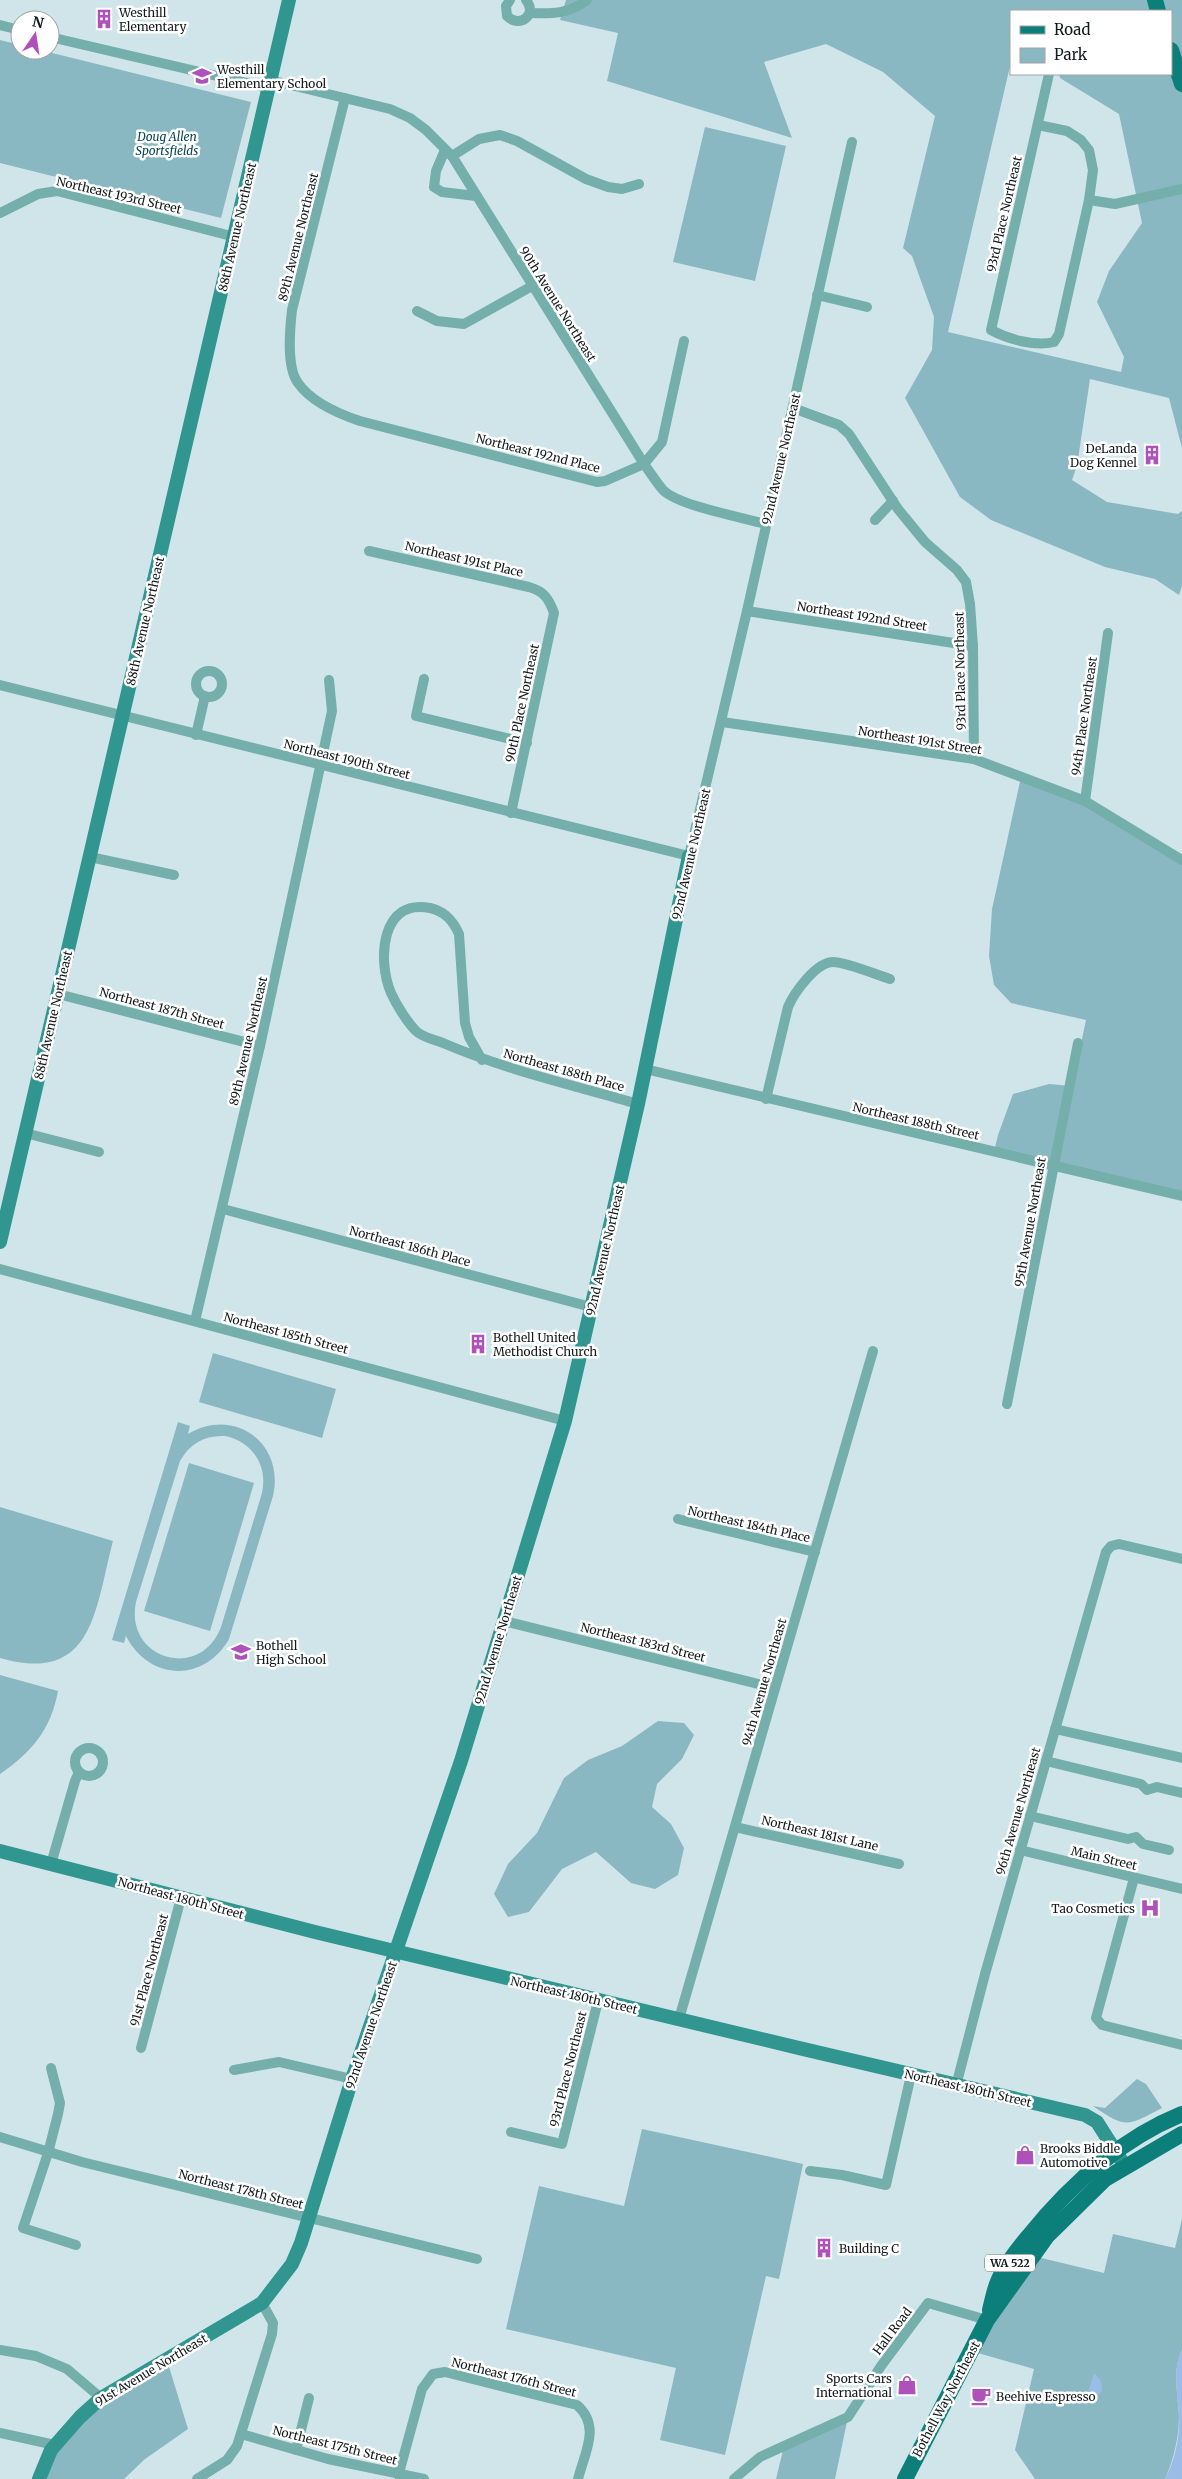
<svg xmlns="http://www.w3.org/2000/svg" width="1182" height="2479" font-family="Merriweather,serif">
<style>
.green{fill:#8ab8c2;fill-rule:evenodd}
.water{fill:#9cbce8}
.lines{fill:none;stroke-linecap:round;stroke-linejoin:round}
.street{stroke:#75afab;stroke-width:10}
.secondary{stroke:#319590;stroke-width:14}
.primary{stroke:#0c7f7a;stroke-width:16}
.labels{text-anchor:middle;dominant-baseline:central;stroke-width:5;stroke-linejoin:round;paint-order:stroke}
.shield{fill:#fff;stroke:#595f60;stroke-width:1}
.shield-label{font-size:11px;font-weight:bold;fill:#121a1c}
.poi-label{font-size:12px;fill:#121a1c;stroke:#fff;text-anchor:start}
.park-label{font-size:12px;font-style:italic;fill:#044651;stroke:#fff}
.street-label{font-size:12px;fill:#121a1c;stroke:#fff}
</style>
<rect width="100%" height="100%" fill="#d0e5ea"/>
<g class="green">
<path d="M566,0H1182V448L1169,398L1090,379L1077,466L1072,480L1107,502L1178,514L1182,511V586L1179,595L1155,579L1105,567L991,520L960,497L905,398L932,350L934,317L912,256L903,248L935,116L883,72L826,44L764,62L792,138L607,81L618,33L560,20ZM1011,11H1171V74H1059L1060,78L1119,114L1142,223L1109,271L1097,302L1124,357L1121,372L948,332L1011,62Z"/>
<path d="M0,40L20,45V50H40L251,102L221,218L0,163Z"/>
<path d="M705,127L786,146L755,281L673,262Z"/>
<path d="M1021,777L1085,801L1182,860V1196L994,1152L998,1135L1013,1094L1049,1084L1072,1086L1086,1020L1011,1003L994,985L989,956L992,909Z"/>
<path d="M213,1353L336,1389L322,1438L199,1402Z"/>
<path d="M178,1422L190,1426L188,1434C235,1406 285,1444 273,1496L229,1639C204,1683 149,1681 126,1636L124,1643L112,1640ZM225,1436C253,1442 268,1466 262,1493L221,1627C200,1682 124,1659 136,1602L180,1461C190,1443 205,1435 225,1436Z"/>
<path d="M189,1463L254,1483L210,1631L144,1611Z"/>
<path d="M0,1507L113,1541C95,1609 94,1685 0,1658Z"/>
<path d="M0,1675L58,1691C51,1729 32,1752 0,1774Z"/>
<path d="M658,1721L684,1723L694,1735L682,1759L657,1784L652,1807L671,1824L684,1848L678,1875L655,1889L631,1883L596,1852L562,1869L529,1912L508,1917L494,1894L508,1864L537,1833L564,1778L588,1760L622,1746Z"/>
<path d="M1137,2079L1146,2084L1162,2108C1128,2126 1126,2129 1093,2106L1105,2108Z"/>
<path d="M642,2129L803,2164L779,2279L766,2276L725,2455L660,2440L676,2368L506,2329L539,2186L624,2206Z"/>
<path d="M1182,2219V2350C1172,2370 1178,2394 1179,2416C1179,2437 1174,2458 1166,2477L1165,2479H1035L1015,2450L1034,2369L971,2351L1033,2256L1104,2273L1113,2234L1175,2248Z"/>
<path d="M167,2360L188,2429L145,2459L124,2479H39L80,2417Z"/>
<path d="M848,2417L835,2479H776L784,2446Z"/>
</g>
<g class="water">
<path d="M1182,2350V2479H1165C1175,2461 1180,2436 1179,2415C1178,2393 1172,2369 1182,2350Z"/>
<path d="M1094,2373L1101,2381L1102,2391L1095,2399L1085,2403Z"/>
</g>
<g class="lines">
<g class="street">
<path d="M510,0L506,6L507,16C520,29 538,14 526,0"/>
<path d="M530,13C552,14 569,14 587,0"/>
<path d="M0,25L20,30"/>
<path d="M50,37L268,88"/>
<path d="M270,80L390,109L410,118L426,130L452,156L479,139L500,135L517,141L586,179L608,187L622,189L639,184"/>
<path d="M345,98L292,310C290,328 286,367 298,383C312,403 339,414 360,421L597,482L605,481L644,464L662,442L684,341"/>
<path d="M1038,125L1067,131L1081,140L1089,150L1093,170L1089,200L1059,334L1054,342C1035,347 1008,339 991,330L1049,74"/>
<path d="M445,150L436,171L434,187L442,192L476,196"/>
<path d="M452,156L644,464C650,472 656,482 663,490C679,506 741,517 766,524"/>
<path d="M1089,200L1115,204L1182,189"/>
<path d="M0,213L38,194L57,191L235,237"/>
<path d="M817,295L867,307"/>
<path d="M417,311L437,321L464,324L532,286"/>
<path d="M793,408L839,425L849,434L898,509L925,542L957,570L966,582L970,604L973,646L974,759"/>
<path d="M875,520L893,501"/>
<path d="M369,551L529,587C544,591 549,599 554,613L511,813"/>
<path d="M747,611L973,646"/>
<circle cx="209" cy="684" r="13"/>
<path d="M424,679L416,716L527,743"/>
<path d="M0,685L689,856L747,611L852,142"/>
<path d="M722,722L974,759L1085,801L1182,860"/>
<path d="M196,735L205,696"/>
<path d="M1085,801L1108,633"/>
<path d="M90,857L174,875"/>
<path d="M58,994L260,1046"/>
<path d="M482,1060L469,1037L465,1023L459,934C453,921 445,911 430,908C381,898 377,960 391,993C396,1004 407,1022 416,1031C422,1037 435,1040 443,1043C506,1070 573,1085 638,1104"/>
<path d="M645,1069L1182,1196"/>
<path d="M766,1099L788,1007C794,993 816,962 833,962C846,962 877,975 890,979"/>
<path d="M25,1133L99,1152"/>
<path d="M223,1209L591,1307"/>
<path d="M0,1269L565,1421"/>
<path d="M195,1321L260,1046L332,711L329,680"/>
<path d="M1007,1404L1078,1043"/>
<path d="M678,1519L815,1552"/>
<path d="M504,1621L775,1688"/>
<path d="M1055,1729L1182,1758"/>
<circle cx="89" cy="1762" r="14"/>
<path d="M1046,1761L1141,1784L1147,1790L1157,1787L1182,1793"/>
<path d="M1030,1816L1128,1839L1136,1837L1143,1844L1169,1850"/>
<path d="M735,1827L899,1864"/>
<path d="M1020,1850L1182,1889"/>
<path d="M51,1864L75,1781L79,1772"/>
<path d="M1134,1878L1096,2018L1102,2025L1182,2045"/>
<path d="M679,2019L873,1351"/>
<path d="M141,2048L181,1898"/>
<path d="M51,2068L60,2103L58,2114L48,2153L23,2228L76,2245"/>
<path d="M234,2070L279,2062L352,2079"/>
<path d="M956,2086L985,1974L1106,1552L1111,1546L1119,1544L1182,1559"/>
<path d="M511,2132L562,2144L598,2001"/>
<path d="M0,2137L82,2162L477,2259"/>
<path d="M810,2171L842,2175L886,2185L911,2075"/>
<path d="M0,2350L36,2356L67,2369L101,2398"/>
<path d="M0,2433L55,2445"/>
<path d="M241,2434L328,2459L424,2479"/>
<path d="M296,2450L309,2398"/>
<path d="M197,2479L227,2460L237,2446L272,2334L273,2323L262,2303"/>
<path d="M400,2479L399,2473L422,2389L433,2374L445,2372L577,2405C601,2426 585,2452 578,2479"/>
<path d="M734,2479L760,2457L848,2417L881,2366L928,2303L987,2320"/>
</g>
<g class="secondary">
<path d="M0,1242L289,0"/>
<path d="M0,1851C105,1877 210,1906 315,1932C572,1995 828,2055 1085,2115L1097,2122L1125,2166"/>
<path d="M39,2479L51,2450L80,2417L101,2398L262,2303L292,2264L301,2243L352,2079L461,1761L565,1421L638,1104L689,856"/>
</g>
<g class="primary">
<path d="M1155,0L1158,11"/>
<path d="M1171,50L1182,84"/>
<path d="M990,2310C992,2302 994,2292 997,2284C1003,2268 1017,2250 1028,2237C1070,2185 1120,2139 1182,2114"/>
<path d="M905,2479L987,2320L1047,2236L1105,2179L1182,2134"/>
</g>
</g>
<defs>
<symbol id="building-bare" viewBox="-9 -9 18 18"><path d="M-4-6H4V6H1V3H-1V6H-4ZM-2.5-4.3h1.7v1.8h-1.7ZM.8-4.3h1.7v1.8H.8ZM-2.5-1h1.7V.8h-1.7ZM.8-1h1.7V.8H.8Z" fill="#af51ba" stroke="#fff" stroke-width="2.5" paint-order="stroke"/></symbol>
<symbol id="school-bare" viewBox="-9 -9 18 18"><path d="M0-5L7-2L0 1L-7-2ZM-4 1L0 2.5L4 1V4Q0 6-4 4Z" fill="#af51ba" stroke="#fff" stroke-width="2.5" paint-order="stroke"/></symbol>
<symbol id="hospital-bare" viewBox="-9 -9 18 18"><path d="M-5-5h3v3.5h4V-5h3V5h-3V1.5h-4V5h-3Z" fill="#af51ba" stroke="#fff" stroke-width="2.5" paint-order="stroke"/></symbol>
<symbol id="shop-bare" viewBox="-9 -9 18 18"><path d="M-5-2.5h2.3a2.7 3.5 0 0 1 5.4 0H5L5.5 6h-11ZM-1.5-2.5h3a1.5 2.3 0 0 0-3 0Z" fill="#af51ba" stroke="#fff" stroke-width="2.5" paint-order="stroke"/></symbol>
<symbol id="cafe-bare" viewBox="-9 -9 18 18"><path d="M-5.5-4.5H6V0H3Q3 3.5 0 3.5H-2.5Q-5.5 3.5-5.5 0ZM3-3.2v2h1.7v-2ZM-6 4.5H4V6H-6Z" fill="#af51ba" stroke="#fff" stroke-width="2.5" paint-order="stroke"/></symbol>
</defs>
<g fill-rule="evenodd">
<use href="#building-bare" x="90" y="5" width="28" height="28"/>
<use href="#school-bare" x="188" y="62" width="28" height="28"/>
<use href="#building-bare" x="1138" y="441" width="28" height="28"/>
<use href="#building-bare" x="464" y="1330" width="28" height="28"/>
<use href="#school-bare" x="227" y="1638" width="28" height="28"/>
<use href="#hospital-bare" x="1136" y="1894" width="28" height="28"/>
<use href="#shop-bare" x="1011" y="2141" width="28" height="28"/>
<use href="#building-bare" x="810" y="2234" width="28" height="28"/>
<use href="#shop-bare" x="893" y="2371" width="28" height="28"/>
<use href="#cafe-bare" x="967" y="2382" width="28" height="28"/>
</g>
<g class="labels">
<rect class="shield" x="985" y="2254.5" width="50" height="17" rx="4"/>
<g class="shield-label">
<text x="1010" y="2263">WA 522</text>
</g>
<g class="poi-label">
<text x="119" y="12">Westhill<tspan x="119" dy="14">Elementary</tspan></text>
<text x="217" y="69">Westhill<tspan x="217" dy="14">Elementary School</tspan></text>
<text x="1137" y="448" text-anchor="end">DeLanda<tspan x="1137" dy="14">Dog Kennel</tspan></text>
<text x="493" y="1337">Bothell United<tspan x="493" dy="14">Methodist Church</tspan></text>
<text x="256" y="1645">Bothell<tspan x="256" dy="14">High School</tspan></text>
<text x="1135" y="1908" text-anchor="end">Tao Cosmetics</text>
<text x="1040" y="2148">Brooks Biddle<tspan x="1040" dy="14">Automotive</tspan></text>
<text x="839" y="2248">Building C</text>
<text x="892" y="2378" text-anchor="end">Sports Cars<tspan x="892" dy="14">International</tspan></text>
<text x="996" y="2396">Beehive Espresso</text>
</g>
<g class="park-label">
<text x="167" y="136">Doug Allen<tspan x="167" dy="14">Sportsfields</tspan></text>
</g>
<g class="street-label">
<text transform="translate(119 195) rotate(13)">Northeast 193rd Street</text>
<text transform="translate(1004 214) rotate(-77)">93rd Place Northeast</text>
<text transform="translate(237 227) rotate(-77)">88th Avenue Northeast</text>
<text transform="translate(298 237) rotate(-76)">89th Avenue Northeast</text>
<text transform="translate(558 304) rotate(58)">90th Avenue Northeast</text>
<text transform="translate(538 453) rotate(14)">Northeast 192nd Place</text>
<text transform="translate(781 459) rotate(-77)">92nd Avenue Northeast</text>
<text transform="translate(464 559) rotate(13)">Northeast 191st Place</text>
<text transform="translate(862 616) rotate(9)">Northeast 192nd Street</text>
<text transform="translate(145 621) rotate(-77)">88th Avenue Northeast</text>
<text transform="translate(960 671) rotate(-91)">93rd Place Northeast</text>
<text transform="translate(522 703) rotate(-78)">90th Place Northeast</text>
<text transform="translate(1084 716) rotate(-82)">94th Place Northeast</text>
<text transform="translate(920 740) rotate(9)">Northeast 191st Street</text>
<text transform="translate(347 759) rotate(14)">Northeast 190th Street</text>
<text transform="translate(691 854) rotate(-77)">92nd Avenue Northeast</text>
<text transform="translate(162 1008) rotate(15)">Northeast 187th Street</text>
<text transform="translate(53 1015) rotate(-77)">88th Avenue Northeast</text>
<text transform="translate(248 1041) rotate(-77)">89th Avenue Northeast</text>
<text transform="translate(564 1070) rotate(16)">Northeast 188th Place</text>
<text transform="translate(916 1121) rotate(13)">Northeast 188th Street</text>
<text transform="translate(1030 1222) rotate(-80)">95th Avenue Northeast</text>
<text transform="translate(410 1246) rotate(15)">Northeast 186th Place</text>
<text transform="translate(605 1250) rotate(-77)">92nd Avenue Northeast</text>
<text transform="translate(286 1333) rotate(15)">Northeast 185th Street</text>
<text transform="translate(749 1524) rotate(13)">Northeast 184th Place</text>
<text transform="translate(498 1640) rotate(-73)">92nd Avenue Northeast</text>
<text transform="translate(643 1642) rotate(14)">Northeast 183rd Street</text>
<text transform="translate(764 1682) rotate(-74)">94th Avenue Northeast</text>
<text transform="translate(1018 1811) rotate(-74)">96th Avenue Northeast</text>
<text transform="translate(820 1833) rotate(13)">Northeast 181st Lane</text>
<text transform="translate(1104 1858) rotate(13)">Main Street</text>
<text transform="translate(181 1898) rotate(15)">Northeast 180th Street</text>
<text transform="translate(149 1970) rotate(-75)">91st Place Northeast</text>
<text transform="translate(574 1995) rotate(13)">Northeast 180th Street</text>
<text transform="translate(371 2025) rotate(-71)">92nd Avenue Northeast</text>
<text transform="translate(568 2069) rotate(-76)">93rd Place Northeast</text>
<text transform="translate(968 2088) rotate(13)">Northeast 180th Street</text>
<text transform="translate(241 2189) rotate(14)">Northeast 178th Street</text>
<text transform="translate(892 2331) rotate(-53)">Hall Road</text>
<text transform="translate(151 2370) rotate(-31)">91st Avenue Northeast</text>
<text transform="translate(514 2377) rotate(14)">Northeast 176th Street</text>
<text transform="translate(946 2399) rotate(-62)">Bothell Way Northeast</text>
<text transform="translate(335 2445) rotate(14)">Northeast 175th Street</text>
</g>
</g>
<rect x="1010" y="10" width="162" height="65" fill="#ffffff" stroke="#a0a3a4"/>
<rect x="1020" y="26" width="25" height="8" fill="#0c7f7a" stroke="#a0a3a4"/>
<text x="1054" y="35" font-size="15" fill="#121a1c">Road</text>
<rect x="1020" y="48" width="25" height="15" fill="#8ab8c2" stroke="#a0a3a4"/>
<text x="1054" y="60" font-size="15" fill="#121a1c">Park</text>
<g transform="translate(35 35) rotate(13)"><circle r="24" fill="#ffffff" stroke="#a0a3a4"/>
<path d="M0-4L9 19L0 12L-9 19Z" fill="#af51ba"/>
<text y="-8" font-size="14" font-weight="bold" text-anchor="middle" fill="#121a1c">N</text>
</g>
</svg>
